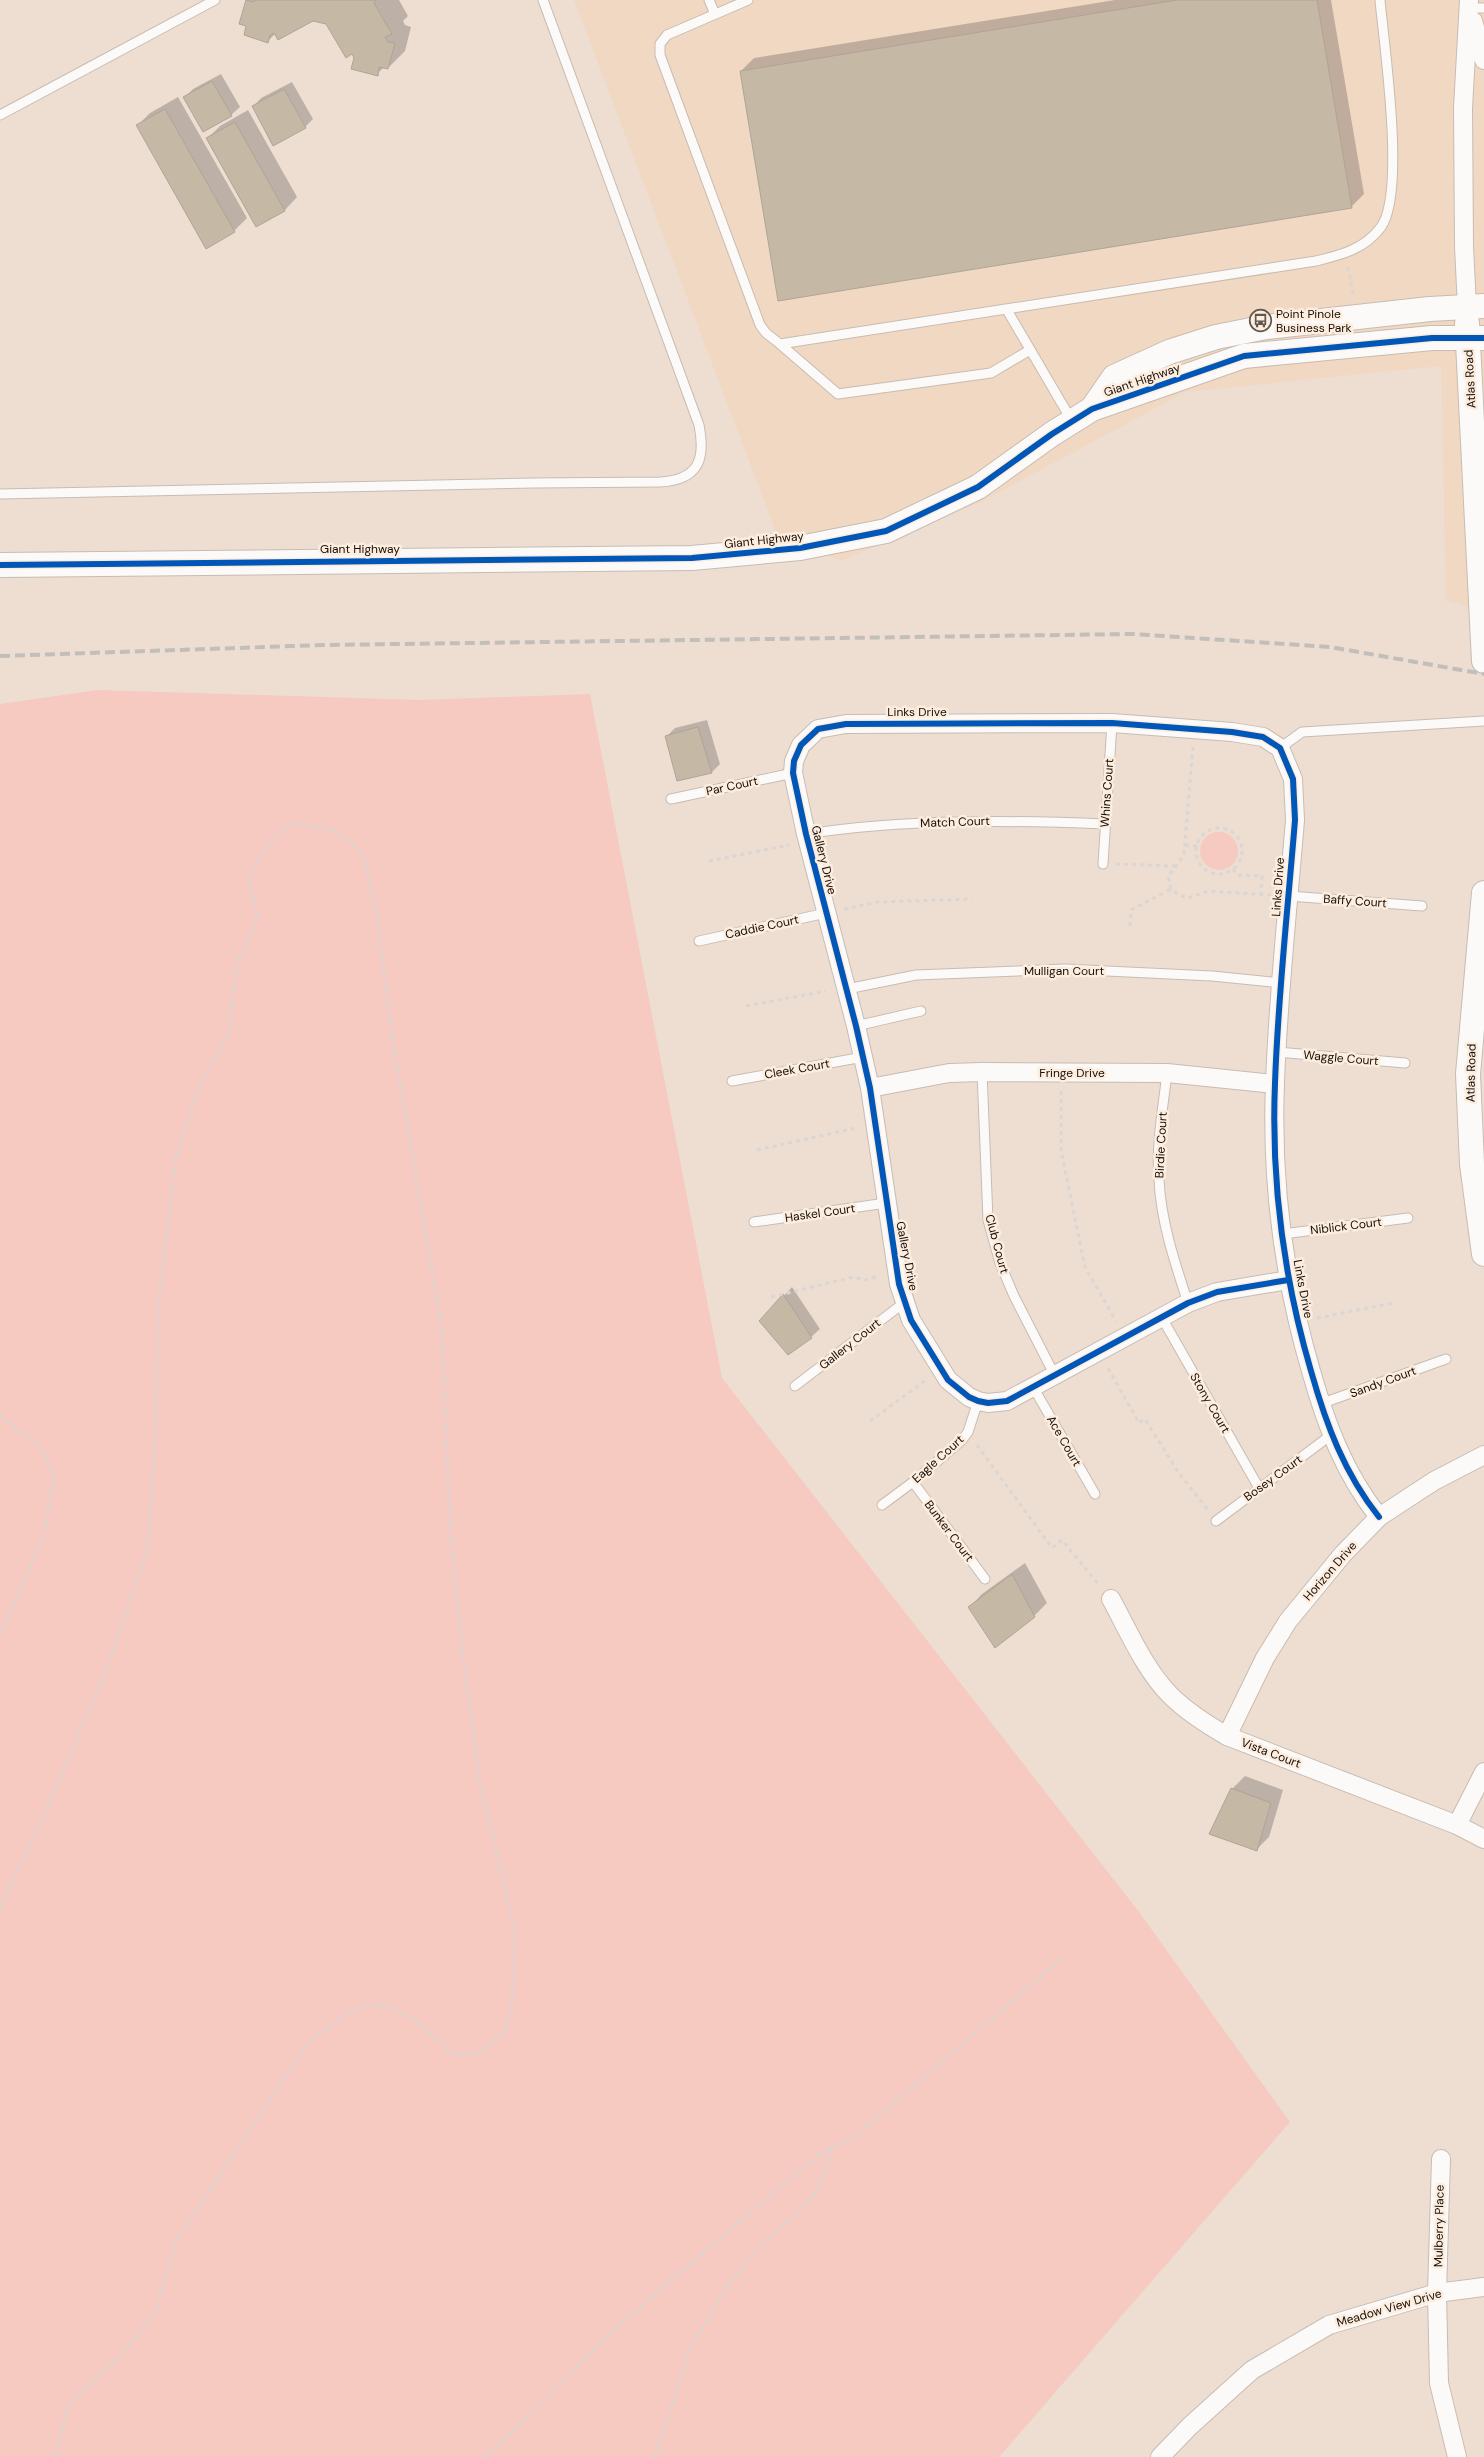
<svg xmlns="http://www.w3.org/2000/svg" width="1484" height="2457" font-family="'DM Sans',sans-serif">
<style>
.built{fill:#f0d8c3}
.green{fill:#f6c9c1}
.shadow{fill:#0003}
.building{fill:#c5b8a4;stroke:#aea499}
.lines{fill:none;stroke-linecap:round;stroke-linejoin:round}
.lane-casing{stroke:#c8bcb2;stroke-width:11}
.street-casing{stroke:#c8bcb2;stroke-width:20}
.secondary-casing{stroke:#c8bcb2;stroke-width:26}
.path{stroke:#dbd6d3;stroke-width:3;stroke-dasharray:4 4;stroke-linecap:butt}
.lane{stroke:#fcfaf8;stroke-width:9}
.street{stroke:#fcfaf8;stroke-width:18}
.secondary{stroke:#fcfaf8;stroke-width:24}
.rail{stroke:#c2beba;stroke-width:4;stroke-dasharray:10 5;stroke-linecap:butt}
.cycleway-casing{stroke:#fdeddf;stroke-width:9}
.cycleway{stroke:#0057b8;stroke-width:6}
.labels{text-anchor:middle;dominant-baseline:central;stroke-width:5;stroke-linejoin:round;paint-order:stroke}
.poi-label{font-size:12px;fill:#160e06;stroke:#fdeddf;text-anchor:start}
.street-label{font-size:12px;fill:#160e06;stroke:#fdeddf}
</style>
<rect width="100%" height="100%" fill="#edded1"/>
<path class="built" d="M574,0H1484V612L1446,600L1441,366L1185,392L981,502L841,561L776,532Z"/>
<g class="green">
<path d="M98,690L419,700L590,694L722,1378L1139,1912L1290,2122L999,2457H0V704Z"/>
<circle cx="1219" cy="851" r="19"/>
</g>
<g class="shadow">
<path d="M248,0H399L408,16L403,21L405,25L411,27L405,51L388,68L384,67L377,74L355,57L326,23L313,19L276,33L268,41L248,25Z"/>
<path d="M1115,0H1331L1364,194L1351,207L741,71L754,58Z"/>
<path d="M221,74L240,107L231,115L185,97L193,89Z"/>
<path d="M292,82L313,119L305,127L253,107L261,98Z"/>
<path d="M178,97L247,218L234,231L138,125L150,113Z"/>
<path d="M248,110L297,197L285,210L257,226L207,139L220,126Z"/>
<path d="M707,720L720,764L712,772L678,779L666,737L675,728Z"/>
<path d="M792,1287L820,1329L811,1337L760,1321Z"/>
<path d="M1025,1563L1047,1603L1034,1616L970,1607L982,1594Z"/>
<path d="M1245,1776L1283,1790L1269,1837L1257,1849L1232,1789Z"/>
</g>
<g class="building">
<path d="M246,0L253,2L257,0H376L374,3L392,34L385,37L388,42L395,43L388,69L379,67L378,76L351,69L354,58L352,54L346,58L326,24L313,21L278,40L274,33L270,35L268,43L244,35L246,26L239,24Z"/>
<path d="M1177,0H1317L1352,208L778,301L740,71Z"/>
<path d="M212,81L232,116L203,132L183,97Z"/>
<path d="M284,89L306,128L273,146L252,106Z"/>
<path d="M165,109L235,232L206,249L136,125Z"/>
<path d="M235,122L285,211L256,227L206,138Z"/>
<path d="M698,727L712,773L677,781L665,736Z"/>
<path d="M783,1294L812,1338L788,1355L759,1321Z"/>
<path d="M1012,1574L1035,1617L995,1648L968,1607Z"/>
<path d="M1231,1788L1271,1803L1257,1851L1209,1834Z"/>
</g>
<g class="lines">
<defs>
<g id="lane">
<path d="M709,0L715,14"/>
<path d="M748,0L667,35L660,44V55L760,325L766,333L780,344L1316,261C1341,255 1365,249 1381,227C1406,192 1384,45 1380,0"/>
<path d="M1469,8H1484"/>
<path d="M0,115L215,0"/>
<path d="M1007,310L1072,421"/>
<path d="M780,344L838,394L991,373L1030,350"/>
<path d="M0,494L533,483L660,482C698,480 706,460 699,425L543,0"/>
<path d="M1280,748L1302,732L1484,721"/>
<path d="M671,799L793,773"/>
<path d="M806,834C905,819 1005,820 1105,824"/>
<path d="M1103,864L1112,723"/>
<path d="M1289,896L1422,906"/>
<path d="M699,941L826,913"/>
<path d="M847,989L916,975L1065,969L1212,976L1282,983"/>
<path d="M856,1026L921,1011"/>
<path d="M1277,1052L1405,1063"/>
<path d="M982,1072L988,1220L1000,1263L1014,1296L1054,1374"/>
<path d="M1167,1073C1163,1108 1156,1145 1159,1180C1161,1222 1175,1263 1188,1303"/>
<path d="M732,1081L863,1057"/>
<path d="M754,1222L886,1203"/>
<path d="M1283,1234L1408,1218"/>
<path d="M1162,1318L1259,1488"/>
<path d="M795,1386L905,1302"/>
<path d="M1033,1387L1095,1494"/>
<path d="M1320,1404L1446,1359"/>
<path d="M913,1482L985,1579"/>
<path d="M882,1505L913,1482L962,1440L968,1432L978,1401"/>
<path d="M1216,1521L1331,1435"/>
</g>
<g id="street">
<path d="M1473,21L1484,60"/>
<path d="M1467,307L1464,247L1463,108L1469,0"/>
<path d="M870,1088L949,1073L982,1072L1167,1073L1274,1084"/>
<path d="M1288,1280L1217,1292L1188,1303L1007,1401L988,1403L978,1401L969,1397L948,1380L911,1320L899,1284L870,1088L856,1026L806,834L793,773L794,761L801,745L818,729L846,724L1112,723L1232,732L1263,737L1280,748L1293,779L1295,820C1288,907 1278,995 1275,1083C1271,1180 1284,1279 1311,1371C1326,1424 1344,1473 1379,1517"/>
<path d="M1111,1599C1128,1630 1145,1670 1170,1695C1187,1712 1206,1724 1227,1736L1457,1825L1484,1839"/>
<path d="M1227,1736L1265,1658L1288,1621L1343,1554L1379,1517L1434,1481L1484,1455"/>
<path d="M1457,1825L1484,1772"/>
<path d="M1441,2159L1437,2293L1439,2383L1457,2457"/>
<path d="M1160,2457L1190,2426L1252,2370L1329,2325L1437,2293L1484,2287"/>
</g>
<g id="secondary">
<path d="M1467,323L1484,661"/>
<path d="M1092,409L1114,377L1169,352L1216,337L1266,327L1430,309L1484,306"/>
<path d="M0,565L692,558L800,548L886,531L978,487L1052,434L1092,409L1244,356L1432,338H1484"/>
<path d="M1484,893L1468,1074L1472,1164L1484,1254"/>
</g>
</defs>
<use href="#lane" class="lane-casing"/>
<use href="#street" class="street-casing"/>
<use href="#secondary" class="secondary-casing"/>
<g class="path">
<path d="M1348,267L1353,295"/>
<path d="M1193,747L1184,855L1168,877L1171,889L1179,895L1188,898L1208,891L1271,895"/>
<circle cx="1219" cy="851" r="23"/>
<path d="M1185,845L1197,846"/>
<path d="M709,861L789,845"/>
<path d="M1116,864L1175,866"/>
<path d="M1233,869L1237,875L1262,876L1261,895"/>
<path d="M844,909L878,902L972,899"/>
<path d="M1130,926L1131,910L1171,889"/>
<path d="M746,1006L826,991"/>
<path d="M1061,1091V1150L1085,1267L1116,1321"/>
<path d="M757,1150L856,1128"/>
<path d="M771,1297L853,1277L865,1280L879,1276"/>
<path d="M1317,1318L1393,1303"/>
<path d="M1108,1368L1139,1423L1145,1419L1178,1472L1208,1510"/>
<path d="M0,1416L40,1445L54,1477L43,1539L0,1634"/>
<path d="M870,1421L926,1380"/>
<path d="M977,1445L1052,1548L1062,1540L1099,1585"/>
<path d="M0,1909L41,1822L106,1671L147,1551L155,1452L158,1309L175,1161L198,1089L229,1034L237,964L258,916L248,879L266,847L291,823L333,830L363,853L376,910L393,1044L442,1328L450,1526L462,1648L480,1784L515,1930L512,2003L505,2032L477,2053L454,2055L420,2023L389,2006L363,2005L340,2018L306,2046L176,2241L155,2313L118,2358L69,2404L55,2457"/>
<path d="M484,2457L538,2407L604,2338L818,2155L857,2135L1061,1959"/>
<path d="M655,2457L690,2349L732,2279L769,2237L800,2212L814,2194L827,2167L830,2149"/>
</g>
<use href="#lane" class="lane"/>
<use href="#street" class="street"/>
<use href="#secondary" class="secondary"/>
<path class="rail" d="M0,656L325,645L1133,634L1330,647L1484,674"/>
<defs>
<g id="cycleway">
<path d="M0,565L692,558L800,548L886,531L978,487L1052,434L1092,409L1244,356L1432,338H1484"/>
<path d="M1288,1280L1217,1292L1188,1303L1007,1401L988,1403L978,1401L969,1397L948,1380L911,1320L899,1284L870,1088L856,1026L806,834L793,773L794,761L801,745L818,729L846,724L1112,723L1232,732L1263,737L1280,748L1293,779L1295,820C1288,907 1278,995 1275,1083C1271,1180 1284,1279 1311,1371C1326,1424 1344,1473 1379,1517"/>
</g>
</defs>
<use href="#cycleway" class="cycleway-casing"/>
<use href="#cycleway" class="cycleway"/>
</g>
<defs>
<symbol id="bus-ring" viewBox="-11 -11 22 22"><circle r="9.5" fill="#fdeddf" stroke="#61574d" stroke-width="1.5"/><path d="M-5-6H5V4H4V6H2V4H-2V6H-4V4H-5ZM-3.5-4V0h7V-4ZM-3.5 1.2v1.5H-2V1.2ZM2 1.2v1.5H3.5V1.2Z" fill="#61574d"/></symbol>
</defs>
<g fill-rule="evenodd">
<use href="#bus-ring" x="1248" y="308" width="25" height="25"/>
</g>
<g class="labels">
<g class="poi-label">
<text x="1276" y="314">Point Pinole<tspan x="1276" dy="14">Business Park</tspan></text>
</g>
<g class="street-label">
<text transform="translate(1470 379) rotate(-93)">Atlas Road</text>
<text transform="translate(1142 380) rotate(-19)">Giant Highway</text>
<text transform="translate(764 540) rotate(-6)">Giant Highway</text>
<text x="360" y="549">Giant Highway</text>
<text x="917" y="712">Links Drive</text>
<text transform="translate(732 786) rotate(-12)">Par Court</text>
<text transform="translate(1107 793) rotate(-86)">Whins Court</text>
<text transform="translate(955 822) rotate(-2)">Match Court</text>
<text transform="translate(824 860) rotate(76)">Gallery Drive</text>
<text transform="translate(1278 887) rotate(-86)">Links Drive</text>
<text transform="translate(1355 901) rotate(4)">Baffy Court</text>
<text transform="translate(762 927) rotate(-12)">Caddie Court</text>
<text x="1064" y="971">Mulligan Court</text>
<text transform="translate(1341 1058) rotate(5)">Waggle Court</text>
<text transform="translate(797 1069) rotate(-10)">Cleek Court</text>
<text x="1072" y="1073">Fringe Drive</text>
<text transform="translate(1471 1073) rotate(-89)">Atlas Road</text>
<text transform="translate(1161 1145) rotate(-87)">Birdie Court</text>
<text transform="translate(820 1213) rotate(-8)">Haskel Court</text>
<text transform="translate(1346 1226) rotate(-7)">Niblick Court</text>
<text transform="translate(997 1244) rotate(75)">Club Court</text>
<text transform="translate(907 1256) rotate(79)">Gallery Drive</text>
<text transform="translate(1303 1289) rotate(79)">Links Drive</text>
<text transform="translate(850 1344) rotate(-38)">Gallery Court</text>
<text transform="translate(1383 1382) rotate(-20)">Sandy Court</text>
<text transform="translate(1210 1403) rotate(60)">Stony Court</text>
<text transform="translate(1064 1441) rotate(60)">Ace Court</text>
<text transform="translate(938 1459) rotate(-42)">Eagle Court</text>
<text transform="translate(1273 1478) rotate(-36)">Bosey Court</text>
<text transform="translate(949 1531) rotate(53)">Bunker Court</text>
<text transform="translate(1330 1571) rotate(-49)">Horizon Drive</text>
<text transform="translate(1271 1753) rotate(21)">Vista Court</text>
<text transform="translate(1439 2226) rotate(-89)">Mulberry Place</text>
<text transform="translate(1389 2308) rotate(-16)">Meadow View Drive</text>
</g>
</g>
</svg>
